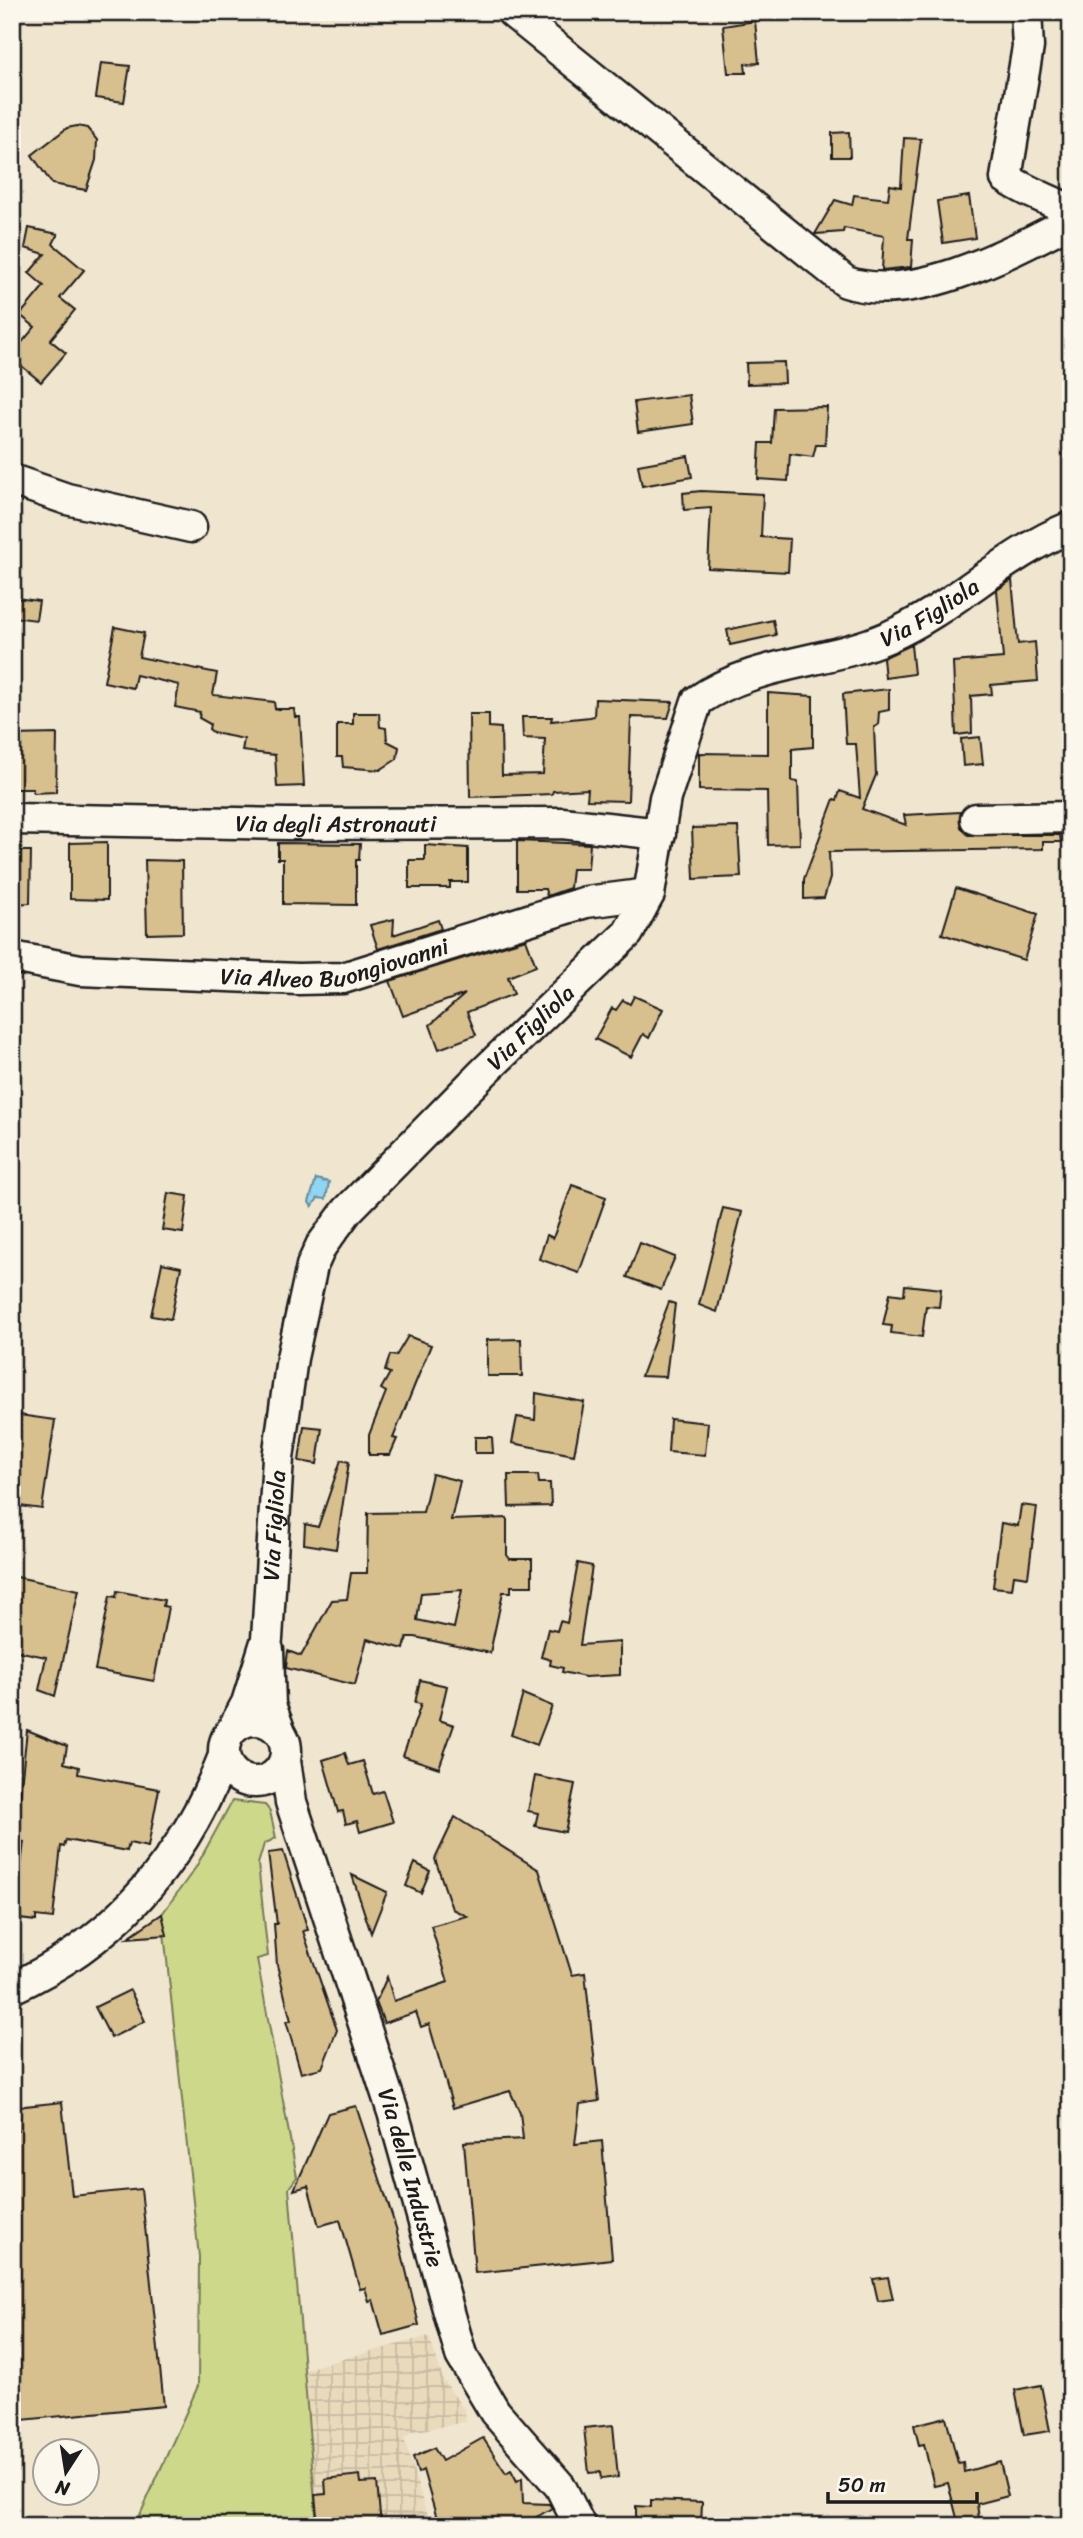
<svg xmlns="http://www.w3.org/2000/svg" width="1083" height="2538" font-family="Sriracha,sans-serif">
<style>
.industrial{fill:url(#industrial-grid)}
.grass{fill:#cdd88b;stroke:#747a54;stroke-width:2}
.water{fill:url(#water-ripples);stroke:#628b9c;stroke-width:2}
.building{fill:#d8bf8e;stroke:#1c1c1c;stroke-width:2;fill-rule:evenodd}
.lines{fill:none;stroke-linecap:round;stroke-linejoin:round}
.minor-casing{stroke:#1c1c1c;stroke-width:35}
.minor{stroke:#fbf7ec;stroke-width:30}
.labels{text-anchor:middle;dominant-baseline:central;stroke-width:7;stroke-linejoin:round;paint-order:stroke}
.street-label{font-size:23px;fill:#1c1c1c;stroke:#fbf7ec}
</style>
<defs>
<pattern id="industrial-grid" width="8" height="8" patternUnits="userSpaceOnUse" patternTransform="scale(1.75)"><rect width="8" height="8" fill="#e9dabc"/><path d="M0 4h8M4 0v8" fill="none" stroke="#c7baa1"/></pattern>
<pattern id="water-ripples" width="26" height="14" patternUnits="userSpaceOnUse" patternTransform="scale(1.75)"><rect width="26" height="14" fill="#90d5f2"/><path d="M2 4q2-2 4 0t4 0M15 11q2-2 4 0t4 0" fill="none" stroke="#7cb6cf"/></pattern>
</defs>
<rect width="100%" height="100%" fill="#f0e6d0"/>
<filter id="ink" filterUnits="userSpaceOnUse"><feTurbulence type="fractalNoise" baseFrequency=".0143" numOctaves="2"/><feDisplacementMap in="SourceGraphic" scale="14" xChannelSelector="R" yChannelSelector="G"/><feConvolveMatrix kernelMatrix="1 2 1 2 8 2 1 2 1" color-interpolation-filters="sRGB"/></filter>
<g filter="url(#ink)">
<path class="industrial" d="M429,2336L443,2379L464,2410L466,2422L412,2432L404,2438L430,2526H317L302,2370Z"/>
<path class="grass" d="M232,1801L265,1805L270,1811L276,1838L264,1844L258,1864L268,1956L257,1959L297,2177L289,2188L317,2526H135L198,2386L199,2257L162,1914L196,1867Z"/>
<path class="water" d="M316,1179L329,1182L326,1199L318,1198L312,1207L309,1202Z"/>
<g class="building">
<path d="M755,21L759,63L745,64L746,73H728L723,26Z"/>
<path d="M101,63L130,66L124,102L96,98Z"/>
<path d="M77,126L87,128L97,140L96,160L86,190L52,184L32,155L67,128Z"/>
<path d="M849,132L850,157H832V133Z"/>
<path d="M904,138L921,139L908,239H913L911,267L882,270L884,236L844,228L843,232L815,234L835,200L852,205L854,195L888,199L890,185L901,187Z"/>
<path d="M969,196L975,238L943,243L937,201Z"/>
<path d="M29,228L58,234L53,244L84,270L60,298L75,310L50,340L66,353L41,382L12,358V354L35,327L20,315L44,286L29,273L45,254L25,248Z"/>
<path d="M784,362L785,383L747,384L746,363Z"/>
<path d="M689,395L693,424L638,432L634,402Z"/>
<path d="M827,407L825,445H816L813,457L790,454L788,481L758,479L760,443H772L774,408Z"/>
<path d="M688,456L692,477L642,486L638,465Z"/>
<path d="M701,491L763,494L761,537L790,539L788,572L708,568L711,508L684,510L683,493Z"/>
<path d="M1012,580L1018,644L1035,642L1038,681L991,685L992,694L971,696L972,733L956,735L953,662L1003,658L997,590Z"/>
<path d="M16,598L39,601L36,620L13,617Z"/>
<path d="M773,620L776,635L730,645L727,630Z"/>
<path d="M115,627L144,633L139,657L217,673L213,695L274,702L275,709H294L295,717H300L304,786L277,787L275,755L242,751L244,739L214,733L209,729L210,724L199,718L200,712L175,707L179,685L136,675L133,688L104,682Z"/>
<path d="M911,645L914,674L885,678L883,658Z"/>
<path d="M889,689V710L879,712L878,725L874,727L876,775L862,809L906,825L904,815L960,812L961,827L968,835H1060L1061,842H1043V849L829,852L830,878L824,898L804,899V879L834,799L837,800L840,791L860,798L856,744H846L843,694Z"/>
<path d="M768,693L813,696V747L792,749V781L798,782L800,844L768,845L767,791L699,790V753L768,754Z"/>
<path d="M595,699L673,702L668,718L631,717L628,801L587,800L588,789L553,791L552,794L470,797L469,714H489V727L501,728L502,775L543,774L545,739L523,738L522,717H552L551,721L590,717L594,716Z"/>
<path d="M353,713H379L380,727L386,728L387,741L399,747L397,759L380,770L343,767L342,757H337V724H353Z"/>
<path d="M57,734L56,792L33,793V789H12V735Z"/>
<path d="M980,737L983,764L963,766L961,739Z"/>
<path d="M738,827L741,877L694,879L692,828Z"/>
<path d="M517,841L590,844L588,869H572L570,888L547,896L545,889H517Z"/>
<path d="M107,842V900L70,899V843Z"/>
<path d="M278,843L360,844L359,860H356V905L283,904V859H278Z"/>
<path d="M425,845L468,848V882H450V888H409V860H425Z"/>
<path d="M12,851H31L30,903L12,904Z"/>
<path d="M145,860L182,861L183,933L147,934Z"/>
<path d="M956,888L1038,914L1024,960L942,934Z"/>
<path d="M394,919L393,935L438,920L441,929L378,949L370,925Z"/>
<path d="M526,939L536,966L508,977L514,994L467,1012L476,1035L439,1049L430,1025L465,994L403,1016L390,981Z"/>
<path d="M634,996L663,1009L649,1038L643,1034L631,1057L595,1039L612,1008L616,1010L623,1000L630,1004Z"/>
<path d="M572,1185L606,1197L579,1273L539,1259L547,1235L553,1238Z"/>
<path d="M168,1193L188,1196L183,1233L162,1230Z"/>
<path d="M723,1208L742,1212L717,1312L699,1305Z"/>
<path d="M640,1243L675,1257L661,1290L627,1277Z"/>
<path d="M162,1263L181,1267L171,1319L151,1316Z"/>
<path d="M905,1285L941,1289L939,1307L926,1306L922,1337L891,1333L892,1326L883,1325L890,1293L904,1295Z"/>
<path d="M669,1302L675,1304L666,1377L641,1376Z"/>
<path d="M408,1336L431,1345L393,1438L397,1439L390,1455H369V1435L386,1392L381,1389L390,1373L385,1371L390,1355L396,1356Z"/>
<path d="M521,1339L522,1376H487V1340Z"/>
<path d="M536,1393L584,1402L574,1455L512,1443L517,1417L535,1420Z"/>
<path d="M12,1414L55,1420L42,1509L12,1505Z"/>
<path d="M670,1419L708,1423L705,1455L668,1452Z"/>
<path d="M304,1426L322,1428L317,1464L299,1461Z"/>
<path d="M475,1437H492L493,1453H475Z"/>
<path d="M341,1460L349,1462L336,1549L304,1544L305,1524L318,1527Z"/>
<path d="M432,1474L460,1481L451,1520L507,1518V1555L510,1559H532V1586H511V1592H503L490,1653L415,1637H407L404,1649L367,1639L355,1685L286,1668L288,1651L301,1656L332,1600L347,1599L351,1573H367L368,1513L423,1512ZM462,1590L454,1628L417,1620L421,1593Z"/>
<path d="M508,1475H538L539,1483H550L551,1506L509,1507Z"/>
<path d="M1021,1505L1037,1507L1028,1577L1014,1575L1012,1589L993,1587L1001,1523L1018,1526Z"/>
<path d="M578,1563L592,1566L580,1645L620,1642V1675L585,1677L562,1672L563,1668L550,1665L551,1660L541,1657L548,1629L557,1631L560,1621L567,1623Z"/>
<path d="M12,1576L79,1590L55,1696L39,1690L46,1657L12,1650Z"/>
<path d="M117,1591L164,1600L163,1606L168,1607L154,1681L95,1670L110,1596L116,1597Z"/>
<path d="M420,1680L447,1686L439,1720L454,1725L439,1768L403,1756L421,1704L415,1703Z"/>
<path d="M523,1694L552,1706L537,1745L511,1735Z"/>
<path d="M27,1730L67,1746L64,1763L79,1767L78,1774L159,1789L148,1847L129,1843L127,1851L66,1840L64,1847L61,1846L53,1918L36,1916V1921L12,1918V1885L19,1880L24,1842L15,1841Z"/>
<path d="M345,1753L349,1765L363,1761L373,1794L383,1791L393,1822L360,1832L357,1821L346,1824L343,1811L338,1812L323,1760Z"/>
<path d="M535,1776L575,1784L565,1832L535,1826L538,1813L528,1811Z"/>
<path d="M455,1817L539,1870L572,1975L585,1973L599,2101L580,2104L575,2144L602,2141L612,2259L475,2273L464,2142L523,2139L520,2113L510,2091L453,2108L429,2024L421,2027L416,2012L384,2023L376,2002L387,1977L394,2001L448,1982L431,1926L467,1916L452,1909L435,1859Z"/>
<path d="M283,1851L308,1930L303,1931L337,2030L322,2068L301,2073L286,2021H291L277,1965L274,1924H277L268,1853Z"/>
<path d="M415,1863L430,1871L421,1893L406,1886Z"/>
<path d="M352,1875L387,1892L371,1933Z"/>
<path d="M162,1914L167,1935L127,1938Z"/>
<path d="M130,1990L145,2021L111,2038L95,2007Z"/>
<path d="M62,2102L72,2196L141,2189L164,2406L12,2421V2130H18L16,2107Z"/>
<path d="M356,2106L396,2228L419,2325L383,2335L373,2300L369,2301L365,2288L360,2289L340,2220L319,2226L308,2186L294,2190L328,2113Z"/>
<path d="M888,2277L893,2299L878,2301L873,2279Z"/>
<path d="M1041,2385L1050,2431L1024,2435L1015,2390Z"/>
<path d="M946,2417L958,2463L963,2462L964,2472L1000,2462L1008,2496L977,2504L980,2526H959L948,2483L934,2486L924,2444L919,2445L914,2425Z"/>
<path d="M613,2425L618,2477L601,2479L600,2472L589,2473L584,2428Z"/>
<path d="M483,2438L506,2473L511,2470L517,2481L522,2478L523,2503L549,2504L552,2508L521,2526H479L476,2520L455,2526H439L423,2470L418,2473L413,2457L434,2448L442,2461Z"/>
<path d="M360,2475L361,2483L377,2482L381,2526H318L315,2495L326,2494L325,2479Z"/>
<path d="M651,2500L702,2502L701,2526L636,2525V2506L651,2507Z"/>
</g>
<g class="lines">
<defs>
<g id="minor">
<path d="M512,12L846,282C914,305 1011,252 1071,221"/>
<path d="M1026,12L1028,47L1006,178C1026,192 1049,199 1071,211"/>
<path d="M12,480L67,499L191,527"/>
<path id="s1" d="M12,819L289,824L562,823L660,834"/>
<path d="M976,819L1071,817"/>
<path id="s2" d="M12,957L80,970L298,979L343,978L586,902L649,894"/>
<path d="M268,1650L270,1705L280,1732"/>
<circle cx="255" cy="1751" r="31"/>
<path id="s3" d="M234,1727L247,1703L267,1639L278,1458L292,1358L312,1266L321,1246L347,1211L483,1073L628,933L649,894L665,798L697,701C755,661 826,664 888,637C954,608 1004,554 1071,527"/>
<path id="s4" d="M285,1761L291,1802L393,2112L461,2355L495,2412L560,2486L580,2526"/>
<path d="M12,1988C116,1941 184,1860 224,1756"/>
</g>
</defs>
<use href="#minor" class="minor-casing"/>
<use href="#minor" class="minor"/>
</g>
</g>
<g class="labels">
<g class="street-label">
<text stroke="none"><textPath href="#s3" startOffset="1426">Via Figliola</textPath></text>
<text stroke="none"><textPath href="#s1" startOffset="324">Via degli Astronauti</textPath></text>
<text stroke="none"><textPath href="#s2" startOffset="326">Via Alveo Buongiovanni</textPath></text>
<text stroke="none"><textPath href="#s3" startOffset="796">Via Figliola</textPath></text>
<text stroke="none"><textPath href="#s3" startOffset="208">Via Figliola</textPath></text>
<text stroke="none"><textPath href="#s4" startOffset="436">Via delle Industrie</textPath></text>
</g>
</g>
<rect width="1083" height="2538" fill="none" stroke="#fbf7ec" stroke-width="42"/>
<rect x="21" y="21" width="1041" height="2496" fill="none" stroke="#1c1c1c" stroke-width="2.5" filter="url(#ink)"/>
<g transform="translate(66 2472) rotate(192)"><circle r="33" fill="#fbf7ec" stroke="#a29f99" stroke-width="2"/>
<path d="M0-5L12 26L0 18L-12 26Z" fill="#1c1c1c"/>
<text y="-10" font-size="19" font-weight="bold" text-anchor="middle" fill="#1c1c1c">N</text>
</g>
<path d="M828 2492v10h149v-10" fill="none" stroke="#1c1c1c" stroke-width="3.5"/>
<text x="838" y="2492" font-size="21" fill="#1c1c1c" stroke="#fbf7ec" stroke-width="5" paint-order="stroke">50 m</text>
</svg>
